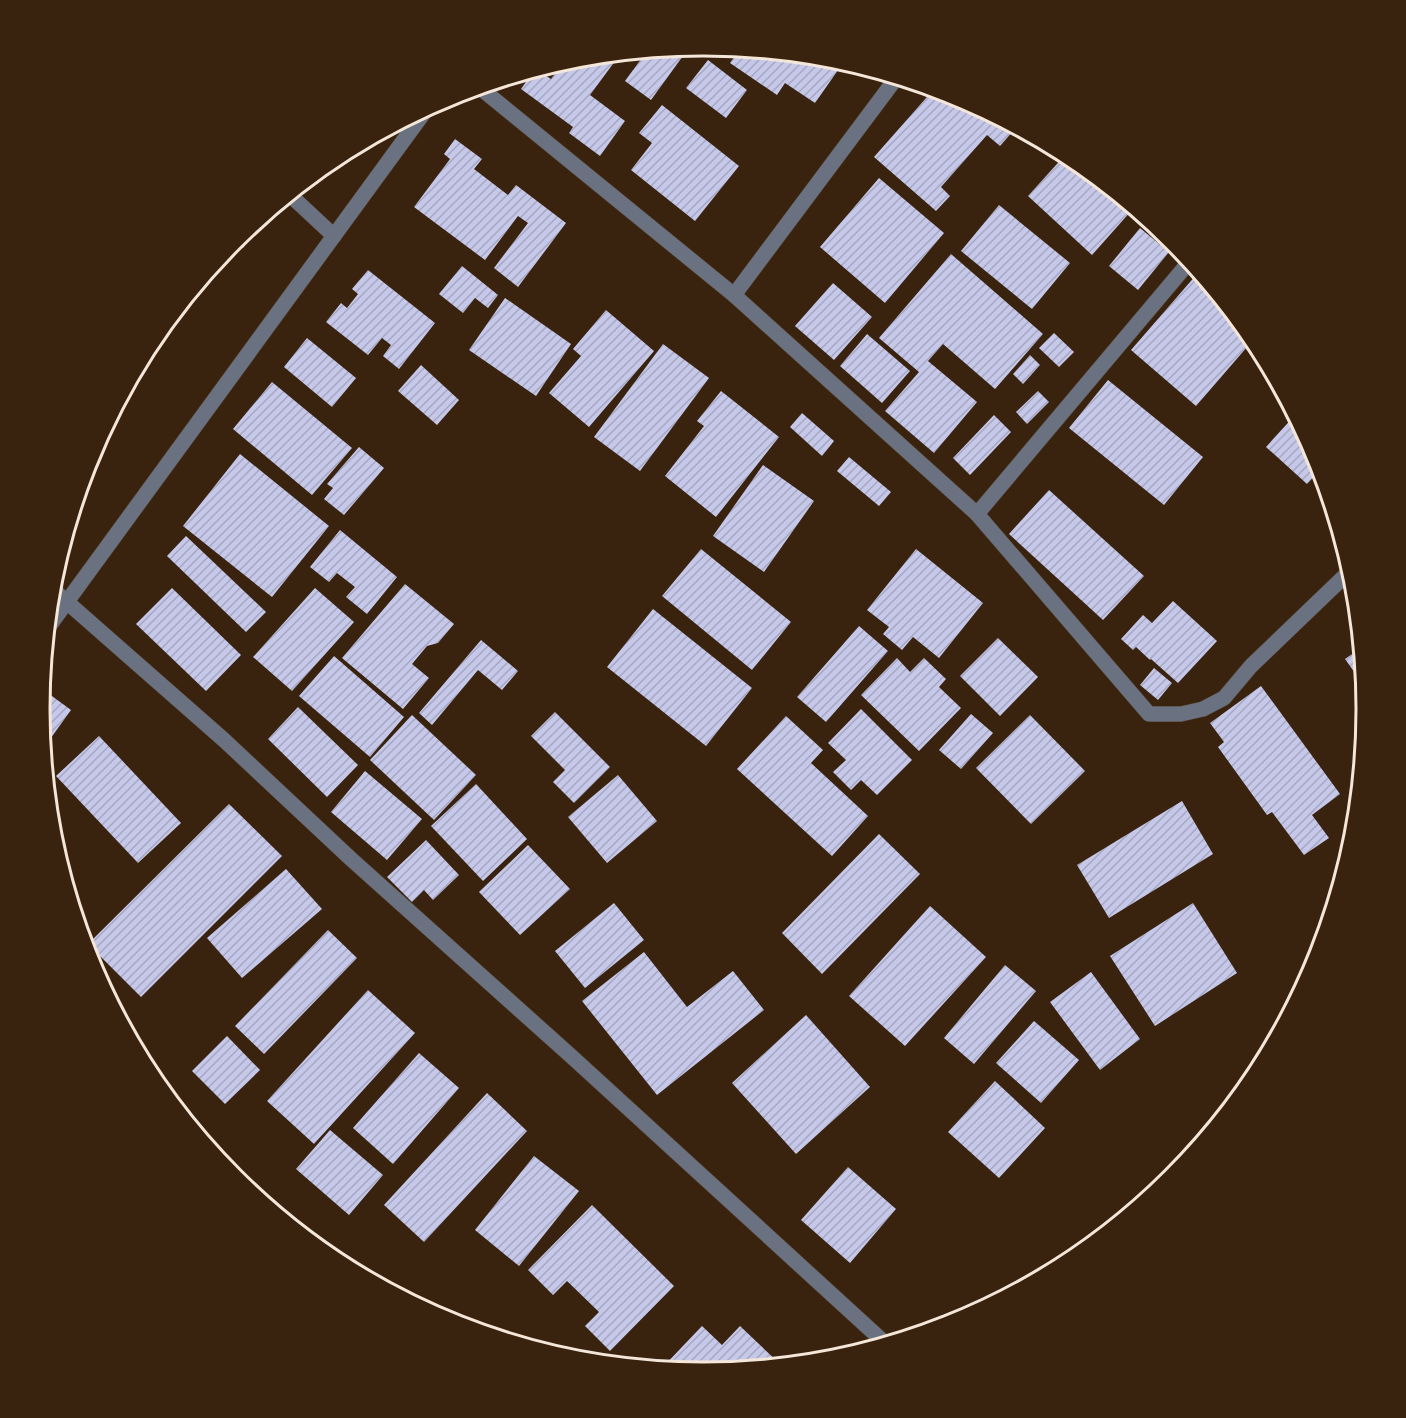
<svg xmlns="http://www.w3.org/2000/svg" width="1406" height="1418" font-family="Helvetica,sans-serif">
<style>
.building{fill:url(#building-hatch)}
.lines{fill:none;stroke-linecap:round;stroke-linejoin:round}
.minor-casing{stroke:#533e2a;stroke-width:16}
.minor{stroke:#6a7282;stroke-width:15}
.rim{fill:none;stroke:#f4e6d9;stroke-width:3}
</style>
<defs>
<pattern id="building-hatch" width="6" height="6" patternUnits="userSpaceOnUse" patternTransform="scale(1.5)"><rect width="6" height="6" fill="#c6c8ea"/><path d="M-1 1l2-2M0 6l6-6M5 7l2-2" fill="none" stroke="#a7a7c0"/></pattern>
</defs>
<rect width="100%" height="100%" fill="#39230e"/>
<g class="building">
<path d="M684,47L688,49L651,100L625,81L647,51Z"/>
<path d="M740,49L833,58L843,63L815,103L785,83L777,95L730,63Z"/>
<path d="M621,53L590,95L625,121L600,156L569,133L573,127L521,89L535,69L551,79L565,60L574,58Z"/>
<path d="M708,60L747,90L726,118L686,88Z"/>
<path d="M934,89L957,96L1005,121L1014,130L1000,146L987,135L941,187L950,196L936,211L874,157Z"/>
<path d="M662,105L739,166L695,221L631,170L652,143L639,133Z"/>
<path d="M455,139L482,159L474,169L508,195L516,185L566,223L518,287L494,268L528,223L518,216L485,260L414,207L450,159L444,154Z"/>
<path d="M1066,154L1084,166L1132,210L1092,255L1028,196Z"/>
<path d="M879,178L944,233L885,303L820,247Z"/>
<path d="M999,205L1070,263L1032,309L961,251Z"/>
<path d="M257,220L260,222L243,248L232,241Z"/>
<path d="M1140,228L1169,252L1138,290L1109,266Z"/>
<path d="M951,254L1043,334L995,389L943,344L928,361L977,402L934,453L885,411L919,372L879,338Z"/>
<path d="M462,266L498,295L488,308L475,298L463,313L439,294Z"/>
<path d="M368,270L435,323L399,369L383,356L391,345L382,338L368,355L326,322L341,303L347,308L358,294L352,289Z"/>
<path d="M1197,274L1213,289L1254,339L1196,406L1131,350Z"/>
<path d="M833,283L872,317L834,360L795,326Z"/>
<path d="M505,298L571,344L536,396L469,350Z"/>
<path d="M606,310L654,351L589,427L549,393L581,356L573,349Z"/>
<path d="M1054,333L1074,352L1059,367L1039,348Z"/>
<path d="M867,334L910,371L882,403L840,366Z"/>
<path d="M307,338L356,378L332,407L284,367Z"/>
<path d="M663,344L709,378L640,471L594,437Z"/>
<path d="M1030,355L1040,365L1023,384L1013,374Z"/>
<path d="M421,365L459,400L437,425L398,391Z"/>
<path d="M1108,380L1203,457L1164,505L1069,428Z"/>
<path d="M272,382L352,448L312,495L233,429Z"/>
<path d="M721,391L779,437L716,517L665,476L704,426L697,421Z"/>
<path d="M1038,391L1049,402L1027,424L1016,412Z"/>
<path d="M802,413L834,441L822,456L790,427Z"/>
<path d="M994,415L1011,432L970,475L953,458Z"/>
<path d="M1295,415L1317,455L1321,469L1307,484L1266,447Z"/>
<path d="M359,447L384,468L344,515L324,499L333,488L327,484Z"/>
<path d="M240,454L329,526L272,597L183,526Z"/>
<path d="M849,457L891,492L879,506L837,471Z"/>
<path d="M763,465L814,501L764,572L713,536Z"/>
<path d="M1049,490L1144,576L1103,620L1009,534Z"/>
<path d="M340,530L397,577L367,614L346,597L355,587L337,573L329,582L310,567Z"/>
<path d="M186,536L266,612L246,632L167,556Z"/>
<path d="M701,549L791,622L752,670L662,596Z"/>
<path d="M916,549L983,603L939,658L913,637L902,650L883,634L889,627L867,610Z"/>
<path d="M405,584L454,624L438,643L427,646L412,664L429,678L403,709L342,658Z"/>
<path d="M172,588L241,655L206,691L136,624Z"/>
<path d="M315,588L354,622L292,691L253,657Z"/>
<path d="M1173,601L1217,641L1178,683L1151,659L1150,660L1136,647L1133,650L1121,639L1143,615L1152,623Z"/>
<path d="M653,609L752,688L706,746L607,667Z"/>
<path d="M859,626L888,651L826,722L797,697Z"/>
<path d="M998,638L1038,677L1000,716L960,676Z"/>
<path d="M481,640L518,671L502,690L478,670L432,725L419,713Z"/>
<path d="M1361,648L1364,679L1365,687L1345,659Z"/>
<path d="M334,656L404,717L370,757L299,696Z"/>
<path d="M897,658L910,672L924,658L946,679L939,687L961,708L919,751L861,695Z"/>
<path d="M1154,668L1172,683L1158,700L1140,685Z"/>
<path d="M1261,686L1340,794L1312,815L1329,838L1304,855L1272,812L1267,815L1218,747L1224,742L1210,723Z"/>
<path d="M41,688L71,710L43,749L39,709Z"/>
<path d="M298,707L358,765L327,797L268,739Z"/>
<path d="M861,709L912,760L877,795L861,780L851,790L833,772L846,760L828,743Z"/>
<path d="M555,712L610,767L574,803L553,782L565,770L531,736Z"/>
<path d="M971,714L993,733L961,769L939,750Z"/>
<path d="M412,715L476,775L434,820L370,760Z"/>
<path d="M1030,715L1085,771L1031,824L976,768Z"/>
<path d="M786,716L823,750L811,763L868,816L832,856L737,769Z"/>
<path d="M99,736L181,823L138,863L56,776Z"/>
<path d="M365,771L422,819L387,860L331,812Z"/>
<path d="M618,775L657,821L607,863L568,817Z"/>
<path d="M476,784L527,839L483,881L431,826Z"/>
<path d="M1182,801L1213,854L1109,918L1077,865Z"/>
<path d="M229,804L282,856L141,997L88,944Z"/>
<path d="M879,834L920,874L822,974L782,933Z"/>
<path d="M426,840L459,875L433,900L424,890L412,902L387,877Z"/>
<path d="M528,845L570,889L520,935L479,892Z"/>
<path d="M286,869L322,909L242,978L207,938Z"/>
<path d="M614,903L644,940L585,988L555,951Z"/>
<path d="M1193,903L1237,973L1155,1026L1110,956Z"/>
<path d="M930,906L986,957L905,1046L849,996Z"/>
<path d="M328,930L357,958L264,1054L235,1026Z"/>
<path d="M644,952L687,1007L733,971L764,1010L657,1095L582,1001Z"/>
<path d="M1005,965L1036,991L974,1064L944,1038Z"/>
<path d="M1091,972L1140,1039L1100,1070L1050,1002Z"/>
<path d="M368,990L415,1033L314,1144L267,1101Z"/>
<path d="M806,1015L870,1087L796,1154L732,1083Z"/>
<path d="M1034,1021L1079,1060L1041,1103L996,1063Z"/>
<path d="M227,1036L260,1070L225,1104L192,1071Z"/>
<path d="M419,1053L459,1088L393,1164L353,1128Z"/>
<path d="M995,1081L1045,1128L999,1178L948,1132Z"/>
<path d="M487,1093L527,1131L424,1242L384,1205Z"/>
<path d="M330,1130L383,1175L349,1215L296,1169Z"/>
<path d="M534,1156L579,1191L519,1266L475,1230Z"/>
<path d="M848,1167L896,1209L850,1263L801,1220Z"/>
<path d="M592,1205L674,1286L610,1351L585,1326L599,1312L567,1281L553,1295L528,1270Z"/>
<path d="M702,1326L722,1345L740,1326L781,1365L703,1373L661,1369Z"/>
</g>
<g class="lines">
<defs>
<g id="minor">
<path d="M479,87L734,295L977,514L1149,714H1181L1203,709L1224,698L1251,666L1351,570"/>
<path d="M289,194L334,236"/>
<path d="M734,295L897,77"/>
<path d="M977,514L1190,261"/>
<path d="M51,588L224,740L351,859L571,1056L886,1344"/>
<path d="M47,629L428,107"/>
</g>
</defs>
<use href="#minor" class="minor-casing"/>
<use href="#minor" class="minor"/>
</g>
<path d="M0 0H1406V1418H0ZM50 709a653 653 0 1 1 1306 0a653 653 0 1 1-1306 0Z" fill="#39230e" fill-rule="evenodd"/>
<path class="rim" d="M50 709a653 653 0 1 1 1306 0a653 653 0 1 1-1306 0Z"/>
</svg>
